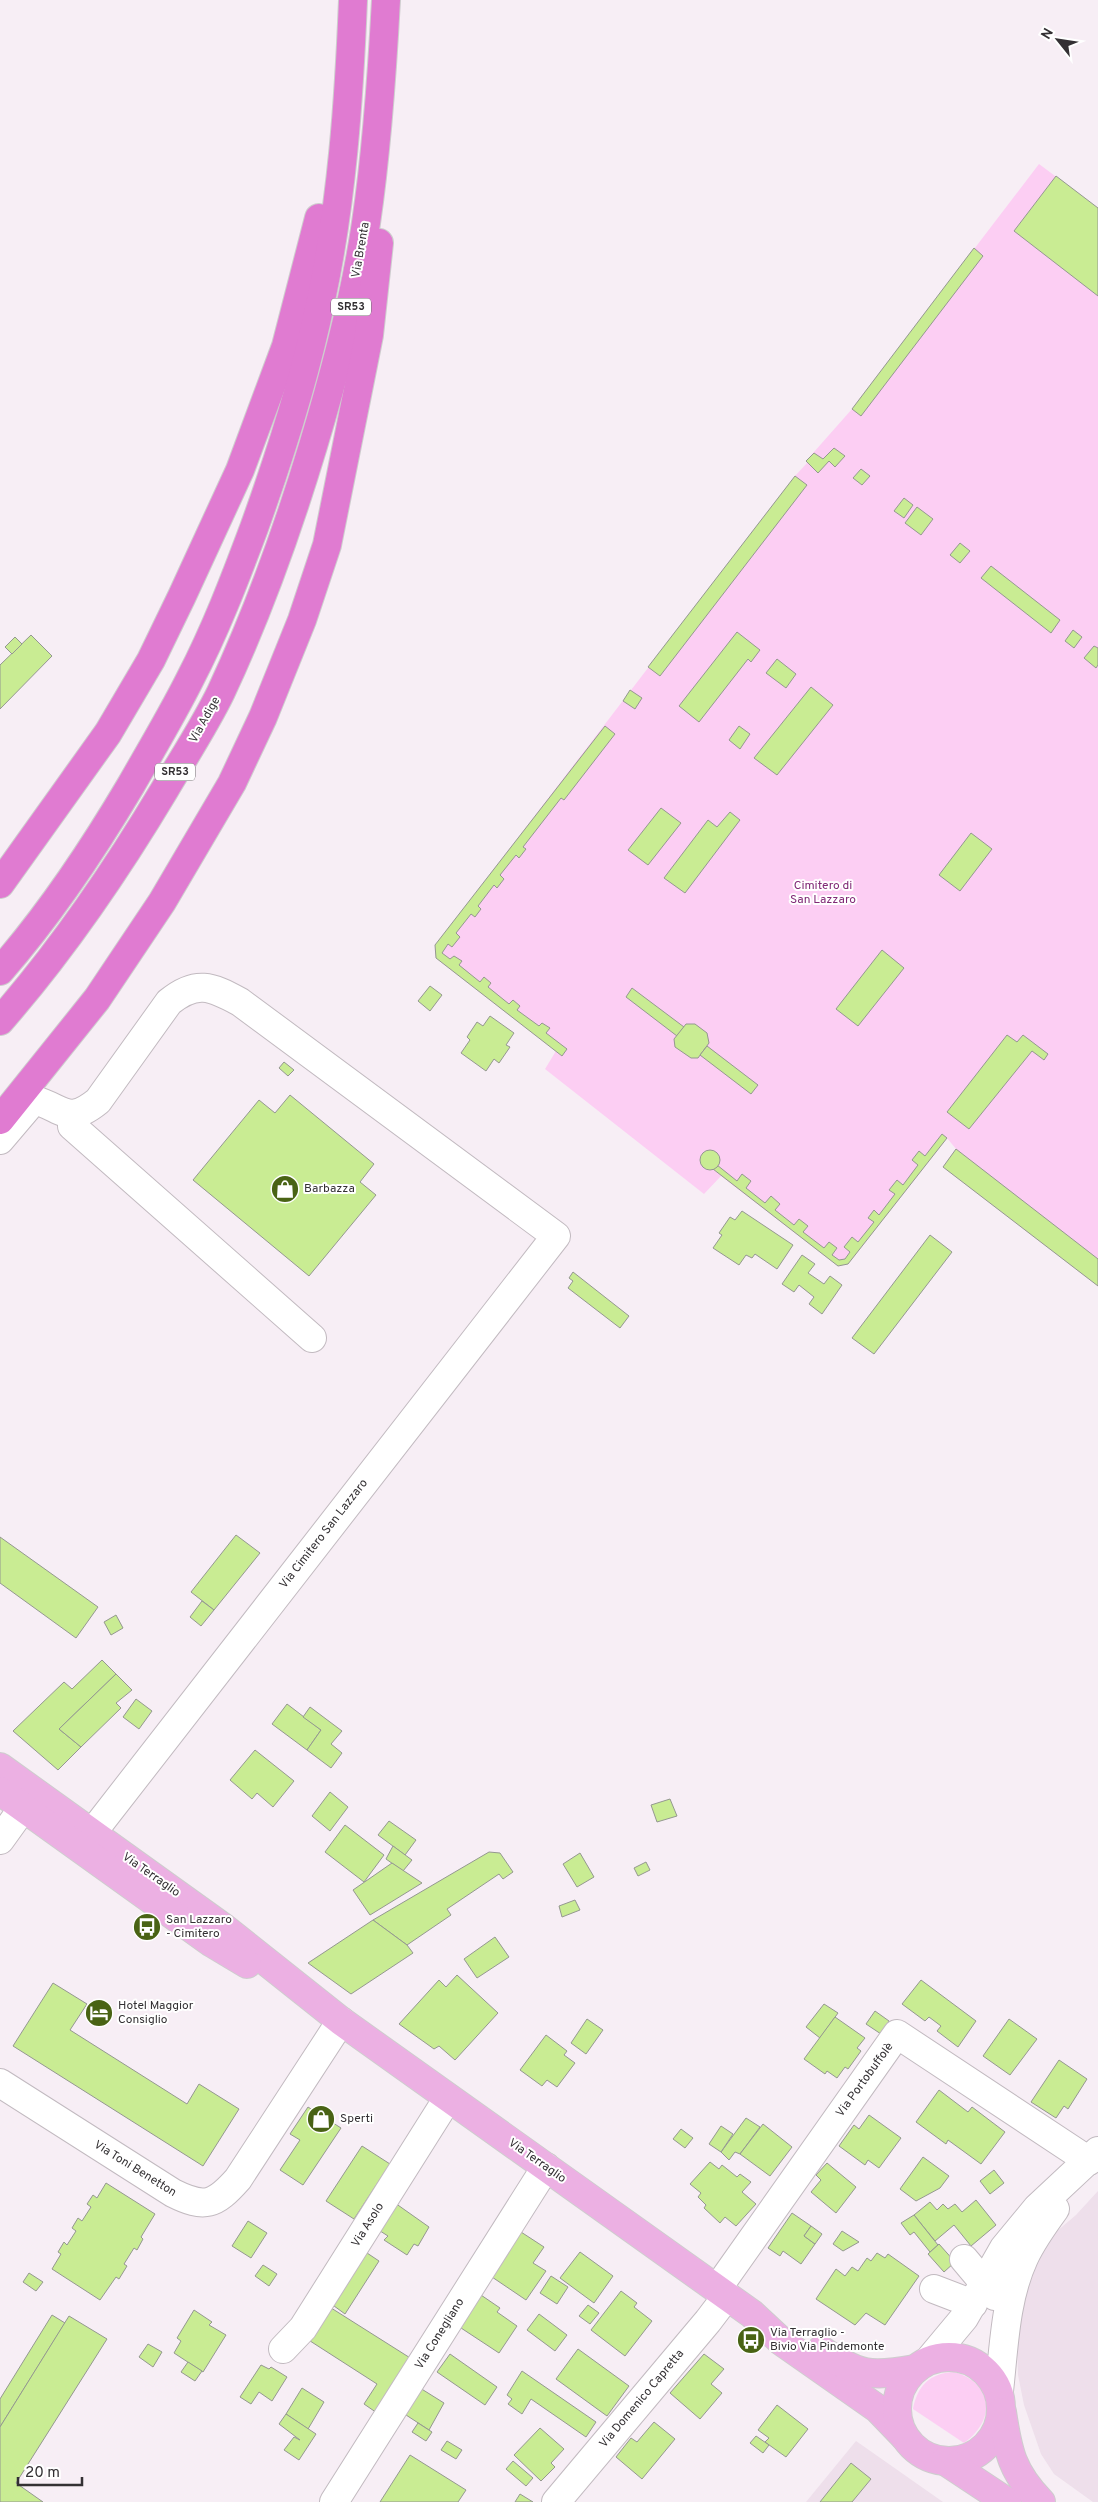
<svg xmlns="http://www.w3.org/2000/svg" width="1098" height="2502" font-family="Overpass,sans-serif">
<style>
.built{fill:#eedfeb}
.green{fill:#fccef3}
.building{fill:#c9ec93;stroke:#949890}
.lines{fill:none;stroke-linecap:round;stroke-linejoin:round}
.minor-casing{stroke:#c2bac0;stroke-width:30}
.major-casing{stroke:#cecdce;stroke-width:30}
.highway-casing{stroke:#cecdce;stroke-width:30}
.minor{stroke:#fff;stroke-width:28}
.major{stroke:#ecb0e3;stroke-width:28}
.highway{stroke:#e07bd1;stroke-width:28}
.labels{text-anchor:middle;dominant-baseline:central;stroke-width:4;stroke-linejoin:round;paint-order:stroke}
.shield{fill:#fff;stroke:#706e70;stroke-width:1}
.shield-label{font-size:11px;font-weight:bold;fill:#333033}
.street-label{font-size:12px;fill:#333033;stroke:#fff}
.park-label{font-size:12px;fill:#802976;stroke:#fff}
.poi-label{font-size:12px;fill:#333033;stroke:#fff;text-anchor:start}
</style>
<rect width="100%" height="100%" fill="#f7eef5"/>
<g class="built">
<path d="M1098,2191V2502H1093L1054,2474L1041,2454L1024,2405L1018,2375L1017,2343L1023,2298L1032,2268L1049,2238L1076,2215Z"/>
<path d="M856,2441L943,2502H806Z"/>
</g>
<g class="green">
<path d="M1039,164L1098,208V1286L943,1167L956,1149L947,1138L848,1264L838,1266L721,1176L704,1194L545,1069L556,1051L436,958L435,946L795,476L807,463L806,461L852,409Z"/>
<path d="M954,2372C994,2383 996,2420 964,2443L913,2409C917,2386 930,2373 954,2372Z"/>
</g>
<g class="building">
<path d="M1056,176L1098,208V296L1014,231Z"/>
<path d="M974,248L983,256L861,416L852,409Z"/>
<path d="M834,448L845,456L835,467L829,461L818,473L806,461L814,453L823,459Z"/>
<path d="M861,469L870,476L862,485L853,478Z"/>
<path d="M795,476L807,485L660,676L648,667Z"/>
<path d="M904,498L913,505L904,518L894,511Z"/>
<path d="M917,507L933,519L921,535L905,523Z"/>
<path d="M960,543L970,551L960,563L950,555Z"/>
<path d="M991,566L1060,620L1051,633L981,578Z"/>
<path d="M1073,630L1082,637L1074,648L1065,641Z"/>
<path d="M737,632L760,650L751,662L748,659L699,722L679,706Z"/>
<path d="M31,635L52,656L0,709V665Z"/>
<path d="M15,637L22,644L12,654L5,647Z"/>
<path d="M1094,646L1098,648V665L1096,668L1084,658Z"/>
<path d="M777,659L796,674L786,688L766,673Z"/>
<path d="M811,687L833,705L777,775L754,758Z"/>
<path d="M630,690L642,698L635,709L623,701Z"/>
<path d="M605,726L615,734L564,800L561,798L523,847L526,849L519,858L516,855L500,875L504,879L497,888L494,885L478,906L481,909L475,917L471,914L456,933L460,937L452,947L448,944L442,953L450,959L454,956L462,961L459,965L480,982L484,977L491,983L488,987L509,1004L513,1000L520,1006L517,1010L539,1026L542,1023L550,1028L546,1033L567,1049L562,1056L436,958L435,945Z"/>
<path d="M739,726L750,734L740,749L729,740Z"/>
<path d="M661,808L681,823L648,865L628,850Z"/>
<path d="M730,812L740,820L685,893L664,878L708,820L717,827Z"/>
<path d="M971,833L992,849L960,891L939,875Z"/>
<path d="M882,950L904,968L858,1026L836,1009Z"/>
<path d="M430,986L442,995L430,1011L418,1001Z"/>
<path d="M632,988L684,1027L677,1036L626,997Z"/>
<path d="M490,1016L514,1033L506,1045L510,1047L499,1063L494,1059L486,1071L461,1053L470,1040L467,1037L477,1022L483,1026Z"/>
<path d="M686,1024H695L707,1033L709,1043L698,1058H691L675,1047L674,1039Z"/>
<path d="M1007,1035L1017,1042L1023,1035L1048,1054L1044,1060L1032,1051L969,1129L947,1112Z"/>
<path d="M707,1046L758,1085L751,1094L700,1055Z"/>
<path d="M284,1062L294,1070L288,1076L279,1068Z"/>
<path d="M290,1095L374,1164L360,1182L376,1195L309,1276L193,1180L259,1100L275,1113Z"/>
<path d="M942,1134L947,1138L848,1264L838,1266L713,1169L717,1165L737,1181L742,1174L751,1181L746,1188L765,1203L771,1196L780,1204L775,1210L794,1225L799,1219L808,1226L803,1232L824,1248L829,1242L837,1248L832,1255L839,1260L845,1259L850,1252L844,1247L852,1237L858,1242L874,1222L868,1218L874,1210L879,1215L895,1194L889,1190L897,1180L903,1185L918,1165L912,1160L919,1151L925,1156Z"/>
<path d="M956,1149L1098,1259V1286L943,1167Z"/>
<circle cx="710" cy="1160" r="10"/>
<path d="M742,1211L793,1245L777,1269L755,1254L752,1258L746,1255L739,1265L713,1248L722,1235L719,1233L730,1217L735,1220Z"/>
<path d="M930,1235L952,1252L874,1354L852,1338Z"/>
<path d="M802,1255L815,1264L808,1273L824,1284L830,1276L842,1285L822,1314L809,1304L814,1297L799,1285L794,1292L782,1284Z"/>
<path d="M573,1272L629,1316L620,1328L568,1288L573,1281L569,1278Z"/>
<path d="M236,1535L260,1553L214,1610L191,1592Z"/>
<path d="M0,1537L98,1607L76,1638L0,1583Z"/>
<path d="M202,1601L214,1610L201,1626L190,1617Z"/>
<path d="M116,1615L123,1628L111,1635L104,1622Z"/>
<path d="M102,1660L116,1674L59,1729L81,1747L58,1770L13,1731L64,1682L72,1689Z"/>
<path d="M116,1674L132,1690L116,1703L121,1708L81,1747L59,1729Z"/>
<path d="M136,1699L152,1711L139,1729L123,1717Z"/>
<path d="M287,1704L321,1730L307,1750L272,1724Z"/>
<path d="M310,1707L342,1731L331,1744L342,1753L331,1768L307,1750L321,1730L303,1717Z"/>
<path d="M255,1750L294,1781L273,1807L257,1793L252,1799L230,1780Z"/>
<path d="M330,1792L348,1807L330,1831L312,1816Z"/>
<path d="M670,1799L677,1816L657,1822L651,1805Z"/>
<path d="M389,1821L416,1840L405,1855L378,1835Z"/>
<path d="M345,1825L384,1855L364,1882L325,1852Z"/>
<path d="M393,1846L412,1860L403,1871L386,1859Z"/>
<path d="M489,1852L500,1853L513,1872L503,1879L499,1874L447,1909L451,1915L407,1945L373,1920Z"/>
<path d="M580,1853L594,1877L577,1887L563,1864Z"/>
<path d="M646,1862L650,1870L638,1876L634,1868Z"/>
<path d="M392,1863L422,1883L370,1915L353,1890Z"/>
<path d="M575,1900L580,1910L562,1917L559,1906Z"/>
<path d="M373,1920L407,1945L413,1953L351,1994L308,1963Z"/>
<path d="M495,1937L509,1957L477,1978L464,1959Z"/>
<path d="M457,1975L498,2013L455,2060L439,2046L434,2049L399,2024L439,1980L446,1987Z"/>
<path d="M921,1980L976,2021L958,2047L937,2031L941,2026L929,2017L925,2021L902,2004Z"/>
<path d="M53,1983L87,2004L70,2030L187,2104L199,2084L239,2109L203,2166L13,2046Z"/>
<path d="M824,2004L838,2013L820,2038L806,2027Z"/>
<path d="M875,2011L889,2021L881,2034L866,2024Z"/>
<path d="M835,2017L865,2038L857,2048L861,2051L848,2069L845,2067L837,2078L827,2071L825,2074L804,2059Z"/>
<path d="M587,2019L603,2030L586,2054L571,2043Z"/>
<path d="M1009,2019L1037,2039L1010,2075L983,2056Z"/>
<path d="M546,2035L567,2051L564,2055L575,2063L557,2087L547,2080L542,2086L520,2070Z"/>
<path d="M1059,2060L1087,2079L1068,2109L1064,2106L1056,2118L1031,2102Z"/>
<path d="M939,2090L968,2112L972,2107L1005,2132L981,2164L948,2140L946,2144L916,2122Z"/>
<path d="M308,2107L341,2128L303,2185L280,2170L300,2140L290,2134Z"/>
<path d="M869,2115L901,2138L879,2168L868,2160L865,2165L839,2146L854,2125L859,2129Z"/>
<path d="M746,2118L760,2127L740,2154L735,2152L729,2160L721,2152Z"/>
<path d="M763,2124L792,2147L770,2176L740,2154Z"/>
<path d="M721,2126L733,2134L721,2152L709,2144Z"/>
<path d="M681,2129L693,2138L685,2148L673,2139Z"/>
<path d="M362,2146L390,2164L354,2219L326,2201Z"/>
<path d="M923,2157L949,2176L940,2188L916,2201L900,2189Z"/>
<path d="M710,2162L719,2169L722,2165L737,2177L740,2174L751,2182L742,2192L756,2204L736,2226L725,2217L720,2223L704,2208L706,2205L698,2197L701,2193L690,2184Z"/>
<path d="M827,2163L856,2187L836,2213L811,2192L821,2180L816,2175Z"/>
<path d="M994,2170L1004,2183L990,2194L980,2181Z"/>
<path d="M106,2183L155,2214L141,2237L143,2239L137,2250L134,2248L124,2264L127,2266L119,2279L116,2277L100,2300L52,2269L61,2254L58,2252L64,2242L67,2245L76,2231L72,2228L78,2218L82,2221L91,2207L87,2204L93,2195L97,2198Z"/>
<path d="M976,2200L996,2225L971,2246L954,2225L935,2241L914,2215L930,2202L937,2210L943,2204L948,2209L955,2204L962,2212Z"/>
<path d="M395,2203L429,2227L418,2246L414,2244L407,2255L384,2240L388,2236L377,2229Z"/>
<path d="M792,2213L811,2226L804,2236L815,2244L801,2264L783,2251L780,2256L768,2248Z"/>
<path d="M914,2215L938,2245L930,2252L914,2232L910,2235L901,2223Z"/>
<path d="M248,2221L267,2233L251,2258L232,2246Z"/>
<path d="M811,2226L822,2234L815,2244L804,2236Z"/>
<path d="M842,2231L859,2242L843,2251L833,2244Z"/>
<path d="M521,2232L544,2247L533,2263L546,2271L526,2300L492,2277Z"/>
<path d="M939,2244L955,2262L944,2272L928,2254Z"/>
<path d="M364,2251L379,2261L345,2314L330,2303Z"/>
<path d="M580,2252L613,2276L594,2303L560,2278Z"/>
<path d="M877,2253L885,2258L888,2254L919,2276L885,2325L866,2313L855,2325L816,2299L836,2269L845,2276L852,2267L858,2271L867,2258L871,2261Z"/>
<path d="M263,2265L277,2274L269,2286L255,2276Z"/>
<path d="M29,2273L43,2282L36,2291L23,2282Z"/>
<path d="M551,2276L568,2287L557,2304L540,2293Z"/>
<path d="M621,2291L637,2303L634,2307L652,2321L625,2356L591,2330Z"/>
<path d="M478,2293L500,2308L497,2312L517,2326L499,2353L458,2326Z"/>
<path d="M588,2305L599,2313L590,2324L579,2316Z"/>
<path d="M328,2306L415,2361L380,2415L364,2404L377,2384L307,2339Z"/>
<path d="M194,2310L212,2322L209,2325L226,2335L203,2372L174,2353L181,2341L177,2338Z"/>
<path d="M539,2314L567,2335L555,2351L527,2330Z"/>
<path d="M52,2315L65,2323L0,2427V2399Z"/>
<path d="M69,2316L107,2339L16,2483L43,2502H0V2427Z"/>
<path d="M148,2344L162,2352L153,2367L139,2357Z"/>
<path d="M578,2349L629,2386L607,2416L556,2379Z"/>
<path d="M450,2354L497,2387L485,2405L437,2372Z"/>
<path d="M704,2354L724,2369L711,2384L722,2393L700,2419L670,2393Z"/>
<path d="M188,2362L202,2371L195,2381L181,2372Z"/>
<path d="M261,2365L269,2369L271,2367L287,2377L272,2401L259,2392L251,2404L240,2397Z"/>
<path d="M522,2371L596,2422L586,2437L531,2399L522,2414L508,2404L512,2399L507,2395Z"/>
<path d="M302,2388L324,2402L308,2429L286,2414Z"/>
<path d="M420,2388L444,2403L429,2430L403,2413Z"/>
<path d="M777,2405L808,2429L786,2457L765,2442L769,2438L758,2430Z"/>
<path d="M286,2414L316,2434L299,2460L284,2450L294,2437L300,2440L279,2424Z"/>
<path d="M654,2422L675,2439L642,2479L616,2457L631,2438L637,2442Z"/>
<path d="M418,2423L432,2432L426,2441L412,2432Z"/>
<path d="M540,2428L564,2449L551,2463L555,2467L541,2481L514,2455Z"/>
<path d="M756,2436L769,2445L763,2453L750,2443Z"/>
<path d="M447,2441L462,2450L456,2459L441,2450Z"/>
<path d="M410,2455L466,2490L458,2502H380Z"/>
<path d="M513,2461L533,2478L526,2486L506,2469Z"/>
<path d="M851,2463L871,2479L852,2502H820Z"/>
<path d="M520,2494L533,2502H515Z"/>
</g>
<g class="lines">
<defs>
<g id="minor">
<path d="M73,1114L72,1126L312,1338"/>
<path d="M0,1140L34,1100C64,1108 67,1126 98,1101L169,1002C196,980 211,986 240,1002L556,1236L92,1833"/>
<path d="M0,1840L23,1808"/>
<path d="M0,2083L173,2193C205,2209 215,2205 238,2179L341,2021"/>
<path d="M964,2259L995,2296"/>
<path d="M717,2289L897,2034L1089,2161"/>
<path d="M934,2289L973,2304"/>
<path d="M283,2349L303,2328L448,2098"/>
<path d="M929,2360L964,2318L1004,2248L1037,2208L1098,2151"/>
<path d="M999,2391C1004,2347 1005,2299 1024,2258C1032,2241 1044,2224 1055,2209"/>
<path d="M334,2502L546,2167"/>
<path d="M556,2502L708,2321L727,2296"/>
</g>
<g id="major">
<path d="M0,1767L224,1928L341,2021L752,2314L781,2341L878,2409L904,2436"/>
<path d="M0,1791L212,1943L247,1964"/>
<path d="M821,2350C859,2376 871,2377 915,2369"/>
<circle cx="949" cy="2409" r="52"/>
<path d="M1002,2412C1008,2452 1012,2472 1041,2502"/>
<path d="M945,2461L1007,2502"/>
</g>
<g id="highway">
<path d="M0,884L108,733L151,660L182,596L240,470L286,346L319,218"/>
<path d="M0,971C50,914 92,851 131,785C151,750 172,715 190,679C215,631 235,579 254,528C281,453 305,378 321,300C342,201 349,100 353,0"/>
<path d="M0,1021C63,949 116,871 165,789C184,757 205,725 221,692C258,613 288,529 313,446C335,373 355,298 366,223C377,149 382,75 386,0"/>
<path d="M0,1120L97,999L162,902L232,783L263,717L302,620L327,545L369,335L379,243"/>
</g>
</defs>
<use href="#minor" class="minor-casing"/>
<use href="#major" class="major-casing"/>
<use href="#highway" class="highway-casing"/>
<use href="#minor" class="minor"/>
<use href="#major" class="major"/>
<use href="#highway" class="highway"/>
</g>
<defs>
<symbol id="shop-disc" viewBox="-11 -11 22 22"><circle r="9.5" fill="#496314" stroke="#fff"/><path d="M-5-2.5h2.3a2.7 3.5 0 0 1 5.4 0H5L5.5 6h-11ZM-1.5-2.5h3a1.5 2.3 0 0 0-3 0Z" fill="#fff"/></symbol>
<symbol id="bus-disc" viewBox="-11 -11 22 22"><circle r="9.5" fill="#496314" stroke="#fff"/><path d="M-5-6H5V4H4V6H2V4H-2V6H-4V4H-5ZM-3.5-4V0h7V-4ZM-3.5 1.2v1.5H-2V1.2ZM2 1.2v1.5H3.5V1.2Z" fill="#fff"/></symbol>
<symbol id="hotel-disc" viewBox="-11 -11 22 22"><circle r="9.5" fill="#496314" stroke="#fff"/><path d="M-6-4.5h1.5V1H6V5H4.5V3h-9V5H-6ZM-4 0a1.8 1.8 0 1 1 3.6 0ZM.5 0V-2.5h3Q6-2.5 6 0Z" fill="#fff"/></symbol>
</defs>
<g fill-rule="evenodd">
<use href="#shop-disc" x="269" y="1173" width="32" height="32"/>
<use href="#bus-disc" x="131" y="1911" width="32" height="32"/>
<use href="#hotel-disc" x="83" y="1997" width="32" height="32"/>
<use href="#shop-disc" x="305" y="2103" width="32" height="32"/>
<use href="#bus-disc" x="735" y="2324" width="32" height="32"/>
</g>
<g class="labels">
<g class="shield">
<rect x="331" y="298.5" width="40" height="17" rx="4"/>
<rect x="155" y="763.5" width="40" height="17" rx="4"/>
</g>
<g class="shield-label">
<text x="351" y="307">SR53</text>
<text x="175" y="772">SR53</text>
</g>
<g class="street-label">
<text transform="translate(361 250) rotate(-80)">Via Brenta</text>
<text transform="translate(205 720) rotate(-61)">Via Adige</text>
<text transform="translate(324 1534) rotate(-52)">Via Cimitero San Lazzaro</text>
<text transform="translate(151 1875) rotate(35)">Via Terraglio</text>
<text transform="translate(865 2080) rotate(-54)">Via Portobuffolè</text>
<text transform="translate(537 2161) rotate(35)">Via Terraglio</text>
<text transform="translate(135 2169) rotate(32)">Via Toni Benetton</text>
<text transform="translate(368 2225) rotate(-58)">Via Asolo</text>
<text transform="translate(440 2334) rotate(-58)">Via Conegliano</text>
<text transform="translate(642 2399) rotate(-50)">Via Domenico Capretta</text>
</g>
<g class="park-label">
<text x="823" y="886">Cimitero di<tspan x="823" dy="14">San Lazzaro</tspan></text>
</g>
<g class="poi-label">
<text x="304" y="1189">Barbazza</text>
<text x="166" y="1920">San Lazzaro<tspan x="166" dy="14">- Cimitero</tspan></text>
<text x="118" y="2006">Hotel Maggior<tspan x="118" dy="14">Consiglio</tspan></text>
<text x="340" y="2119">Sperti</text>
<text x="770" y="2333">Via Terraglio -<tspan x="770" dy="14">Bivio Via Pindemonte</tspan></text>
</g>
</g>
<g transform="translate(1058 40) rotate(300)" stroke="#ffffff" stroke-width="4" paint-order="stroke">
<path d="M0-4L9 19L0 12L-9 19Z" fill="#333033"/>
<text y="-8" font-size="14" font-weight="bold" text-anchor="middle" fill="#333033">N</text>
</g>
<path d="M18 2477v8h64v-8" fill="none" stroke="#333033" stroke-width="2.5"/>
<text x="25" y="2477" font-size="15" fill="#333033" stroke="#ffffff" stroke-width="4" paint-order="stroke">20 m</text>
</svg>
